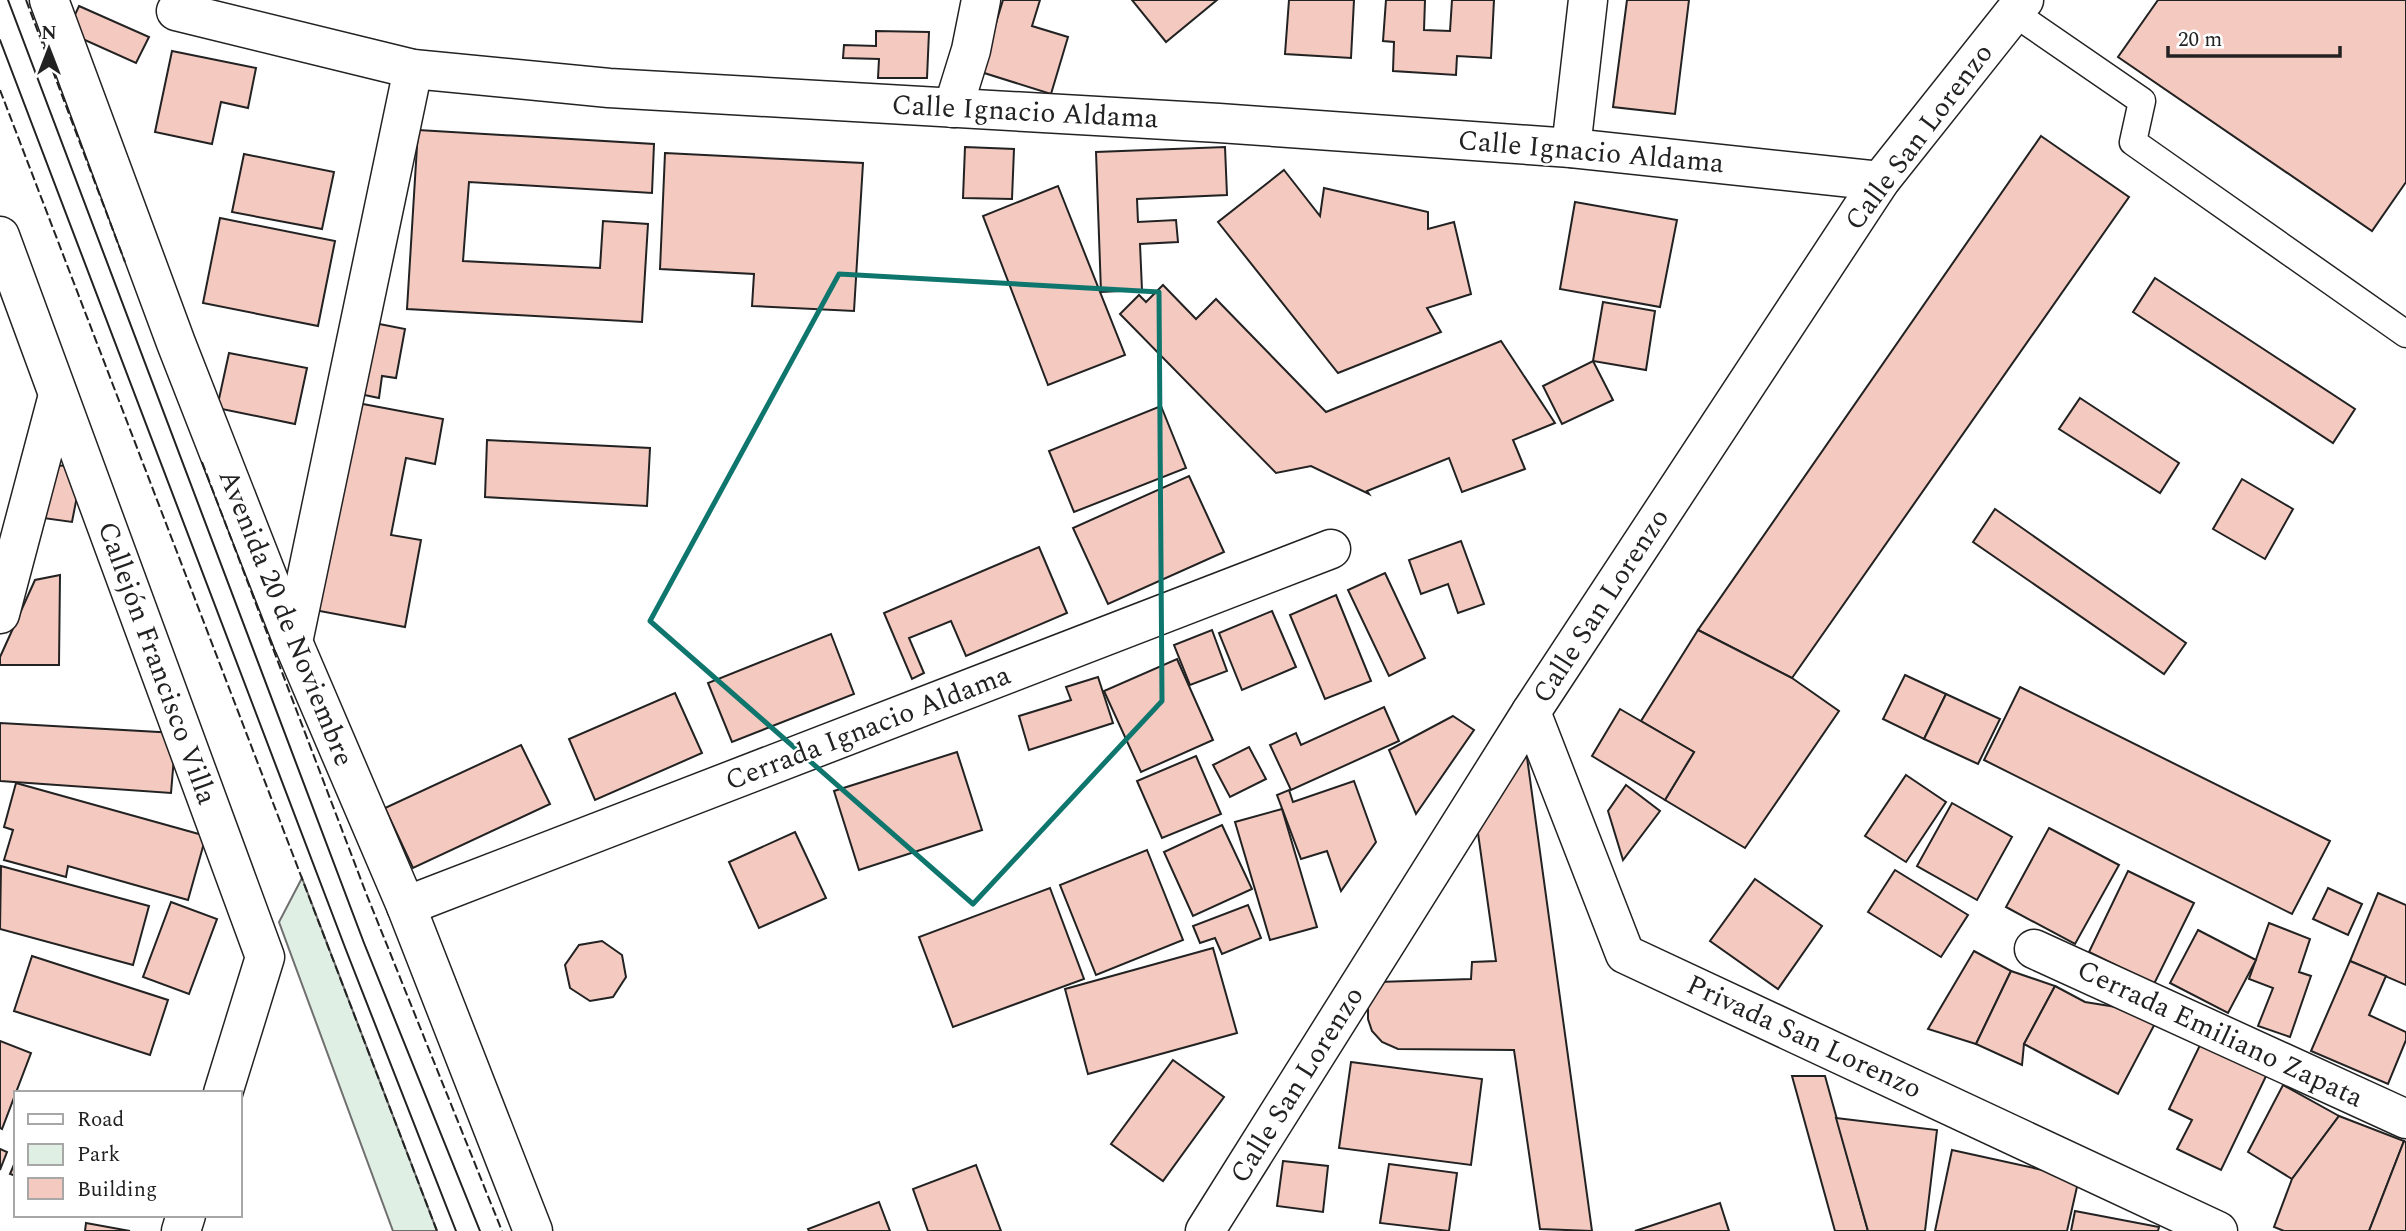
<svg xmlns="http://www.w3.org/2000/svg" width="2406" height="1231" font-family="Spectral,serif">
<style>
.green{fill:#e0efe3;stroke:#6f6f6f;stroke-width:2}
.building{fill:#f3c9c0;stroke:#222;stroke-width:2}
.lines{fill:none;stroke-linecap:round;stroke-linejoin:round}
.service-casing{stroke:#222;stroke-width:29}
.minor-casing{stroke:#222;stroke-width:41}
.service{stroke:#fff;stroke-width:26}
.minor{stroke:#fff;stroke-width:38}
.tram{stroke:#222;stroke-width:2}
.fence{stroke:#222;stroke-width:2;stroke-dasharray:9 3.5;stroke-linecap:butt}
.marked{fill:none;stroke:#0f766e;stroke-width:5;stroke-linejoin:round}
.labels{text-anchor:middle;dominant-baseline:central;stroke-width:5;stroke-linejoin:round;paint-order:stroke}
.street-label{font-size:28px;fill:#222;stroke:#fff}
</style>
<rect width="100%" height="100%" fill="#fff"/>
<path class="green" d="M302,878L437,1231H393L279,922Z"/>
<g class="building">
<path d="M1003,0H1040L1032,26L1068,37L1051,94L981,72Z"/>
<path d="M1132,0H1217L1166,42Z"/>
<path d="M1289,0H1354L1351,58L1285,54Z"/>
<path d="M1386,0H1425L1424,30L1450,31L1452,0H1494L1491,58L1457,56L1456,75L1393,71L1394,42L1383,41Z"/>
<path d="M1627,0H1689L1675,114L1613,107Z"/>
<path d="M2158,0H2406V182L2372,231L2118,57Z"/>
<path d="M79,6L149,37L136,63L67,32Z"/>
<path d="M876,31L929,32L927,78H878L879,59L843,58L844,45L876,46Z"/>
<path d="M172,51L256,68L248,108L221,102L212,144L155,132Z"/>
<path d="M418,130L654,144L652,193L469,182L463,261L600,268L603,221L648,224L642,322L407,309Z"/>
<path d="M2041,136L2129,197L1792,678L1698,630Z"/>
<path d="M965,147L1014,149L1012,199L963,198Z"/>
<path d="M1225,147L1227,195L1137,199L1138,222L1176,220L1178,242L1140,244L1142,290L1101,292L1096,152Z"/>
<path d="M665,153L863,163L854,311L752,306L754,274L660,269Z"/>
<path d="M244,154L334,172L322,229L232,212Z"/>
<path d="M1284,170L1320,216L1324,188L1428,212V229L1454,222L1471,294L1427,308L1441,332L1338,373L1218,222Z"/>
<path d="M1058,186L1125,355L1048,385L983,216Z"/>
<path d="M1575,202L1677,220L1660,307L1560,289Z"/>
<path d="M220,218L335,241L318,326L203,303Z"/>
<path d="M2155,278L2355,409L2333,443L2133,312Z"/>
<path d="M1163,285L1196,319L1216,299L1326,412L1501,341L1555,423L1513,440L1525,469L1462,492L1449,458L1367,491L1369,494L1311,466L1276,473L1120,314L1139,295L1146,302Z"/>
<path d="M1603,302L1655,311L1646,370L1593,361Z"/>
<path d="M364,321L405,329L396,378L382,376L379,398L350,392Z"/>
<path d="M229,353L307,368L295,424L217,408Z"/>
<path d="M1593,361L1613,400L1562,424L1543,386Z"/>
<path d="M2080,398L2179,463L2160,493L2059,429Z"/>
<path d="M347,401L443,419L435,464L406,458L391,535L421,540L405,627L309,609Z"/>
<path d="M1161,406L1186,468L1074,512L1049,451Z"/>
<path d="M487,440L650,448L647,506L485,497Z"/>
<path d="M83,465L72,522L43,518L50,466Z"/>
<path d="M1189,476L1224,552L1108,604L1073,528Z"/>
<path d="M2242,479L2293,509L2265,559L2213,529Z"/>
<path d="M1995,509L2186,643L2164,674L1973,542Z"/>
<path d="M1461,541L1484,604L1458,613L1448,584L1421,594L1409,560Z"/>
<path d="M1039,547L1067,613L966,656L951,621L909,638L924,673L912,679L884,613Z"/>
<path d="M1385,573L1425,658L1389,676L1348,590Z"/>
<path d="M60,575L59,665H0V657L35,580Z"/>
<path d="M1336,595L1371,681L1325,699L1290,615Z"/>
<path d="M1272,611L1296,667L1242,690L1219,633Z"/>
<path d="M1212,630L1227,671L1190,685L1174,645Z"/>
<path d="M1698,630L1792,678L1839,711L1745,848L1665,800L1694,752L1641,721Z"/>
<path d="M831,634L854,694L732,742L708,683Z"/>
<path d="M1177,659L1213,740L1141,772L1104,691Z"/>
<path d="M1905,675L1946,694L1924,739L1883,719Z"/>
<path d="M1098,677L1113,723L1029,750L1019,716L1071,700L1066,687Z"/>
<path d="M2020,687L2330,841L2292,914L1984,760Z"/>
<path d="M675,693L702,753L595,800L569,739Z"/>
<path d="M1946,694L2000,719L1978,764L1924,739Z"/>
<path d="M1384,707L1399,741L1291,790L1270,745L1296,733L1301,745Z"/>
<path d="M1620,709L1694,752L1665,800L1592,756Z"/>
<path d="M1453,716L1474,730L1416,814L1389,750Z"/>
<path d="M0,723L176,733L171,793L0,781Z"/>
<path d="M521,745L550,804L413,868L385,808Z"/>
<path d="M1249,747L1266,779L1230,797L1213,765Z"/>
<path d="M1526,750L1592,1231L1540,1229L1514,1050L1398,1049L1382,1042L1372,1031L1368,1019V998L1378,982L1471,979L1472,962L1496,961L1476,819Z"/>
<path d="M957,752L982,830L859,870L834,791Z"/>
<path d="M1196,756L1221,814L1162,838L1137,781Z"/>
<path d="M1906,775L1946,802L1906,862L1865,836Z"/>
<path d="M1354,781L1376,842L1341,891L1327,851L1301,859L1277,795L1289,790L1293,802Z"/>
<path d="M16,783L206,836L188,900L68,866L66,877L4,860L13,830L4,827Z"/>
<path d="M1626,785L1660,811L1623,860L1608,811Z"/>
<path d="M1952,803L2012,837L1977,900L1917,866Z"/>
<path d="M1282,809L1317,927L1270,940L1235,822Z"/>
<path d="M1222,825L1252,889L1193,916L1164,852Z"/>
<path d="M2049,828L2119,865L2075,944L2006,907Z"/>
<path d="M795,832L826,898L759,928L729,862Z"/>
<path d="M1147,850L1183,940L1096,975L1060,885Z"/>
<path d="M1,866L149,906L133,965L0,929Z"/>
<path d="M1895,870L1968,915L1941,957L1868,912Z"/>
<path d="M2128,871L2194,903L2154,984L2089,952Z"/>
<path d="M1755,879L1822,926L1778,989L1710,941Z"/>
<path d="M1050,888L1084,979L953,1027L919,937Z"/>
<path d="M2328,888L2362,904L2348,935L2313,919Z"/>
<path d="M2378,893L2406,905V985L2350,961Z"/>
<path d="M171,902L217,919L189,994L143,977Z"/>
<path d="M1248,905L1261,938L1222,954L1215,938L1200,943L1193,926Z"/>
<path d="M2269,923L2310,939L2299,972L2311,976L2290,1037L2258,1026L2273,988L2249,979Z"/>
<path d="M2198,930L2256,960L2228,1013L2170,983Z"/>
<path d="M602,941L622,955L626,977L613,997L590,1001L570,988L565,965L579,945Z"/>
<path d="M1213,948L1237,1033L1088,1074L1065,989Z"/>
<path d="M1974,951L2011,971L1976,1044L1928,1029Z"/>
<path d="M32,956L168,1000L150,1055L14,1011Z"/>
<path d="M2350,961L2386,976L2369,1015L2406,1032V1040L2388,1084L2311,1051Z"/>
<path d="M2011,971L2055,986L2024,1044L2022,1065L1976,1044Z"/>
<path d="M2055,986L2085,1002L2160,1014L2118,1094L2024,1044Z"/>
<path d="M0,1041L31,1053L2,1129L0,1128Z"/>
<path d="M2202,1041L2268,1072L2221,1170L2177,1149L2192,1120L2169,1109Z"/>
<path d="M1173,1060L1224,1097L1163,1181L1111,1144Z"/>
<path d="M1351,1062L1482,1079L1471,1165L1339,1148Z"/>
<path d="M1792,1076H1825L1868,1231H1835Z"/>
<path d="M2283,1085L2339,1116L2292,1179L2248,1152Z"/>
<path d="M2339,1116L2404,1141L2369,1231H2284L2274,1227L2292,1179Z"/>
<path d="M1836,1118L1937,1130L1925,1231H1868Z"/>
<path d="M2404,1141L2406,1142V1231H2369Z"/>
<path d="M0,1149L7,1152L0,1170Z"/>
<path d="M1952,1150L2079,1178L2067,1231H1935Z"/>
<path d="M16,1160V1176L10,1174Z"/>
<path d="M1283,1161L1328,1166L1323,1212L1277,1206Z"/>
<path d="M1389,1164L1457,1173L1449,1231L1380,1223Z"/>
<path d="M976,1165L1001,1231H928L913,1189Z"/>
<path d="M879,1202L890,1231H809L808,1229Z"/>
<path d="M1720,1203L1729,1231H1635Z"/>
<path d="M2075,1211L2159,1227L2158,1231H2071Z"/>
<path d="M86,1223L130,1231H85Z"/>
</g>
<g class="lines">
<defs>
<path id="service" d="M2014,13L2142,101L2133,142L2406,334"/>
<g id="minor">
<path d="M49,0L176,343L293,642L406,906L533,1231"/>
<path d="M176,11L413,69L609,88L1219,123L1571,148L1880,181"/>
<path d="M953,108L971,50L981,0"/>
<path d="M1571,148L1588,0"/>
<path d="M0,236L265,957L223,1093"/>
<path d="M0,614L58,395"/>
<path d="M293,642L413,69"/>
<path d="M1531,712L1625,954L2218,1231"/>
<path d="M406,906L1331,549"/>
<path d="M2034,949L2406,1119"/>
<path d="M181,1231L186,1215"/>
<path d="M1205,1231L1531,712L1880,181L2024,0"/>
</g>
</defs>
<use href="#service" class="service-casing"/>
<use href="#minor" class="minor-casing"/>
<use href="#service" class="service"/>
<use href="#minor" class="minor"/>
<g class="tram">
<path d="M8,0L364,943L480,1231"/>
<path d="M0,40L346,950L456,1231"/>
</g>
<g class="fence">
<path d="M26,0L125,262"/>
<path d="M0,90L437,1231"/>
<path d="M202,462L366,893L502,1231"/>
</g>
</g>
<path class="marked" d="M839,274L1159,292L1162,701L973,904L650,621Z"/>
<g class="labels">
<g class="street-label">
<text transform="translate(1025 112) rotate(3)">Calle Ignacio Aldama</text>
<text transform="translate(1919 137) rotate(-53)">Calle San Lorenzo</text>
<text transform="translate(1591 152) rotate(5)">Calle Ignacio Aldama</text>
<text transform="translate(1601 606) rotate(-57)">Calle San Lorenzo</text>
<text transform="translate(286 618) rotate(68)">Avenida 20 de Noviembre</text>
<text transform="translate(157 663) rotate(70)">Callejón Francisco Villa</text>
<text transform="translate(868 728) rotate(-21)">Cerrada Ignacio Aldama</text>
<text transform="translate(2220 1034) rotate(25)">Cerrada Emiliano Zapata</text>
<text transform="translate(1804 1037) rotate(25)">Privada San Lorenzo</text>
<text transform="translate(1297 1085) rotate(-58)">Calle San Lorenzo</text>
</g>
</g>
<rect x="14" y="1091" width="228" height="126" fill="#ffffff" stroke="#a7a7a7" stroke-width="2"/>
<rect x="28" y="1114" width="35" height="10" fill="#ffffff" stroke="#a7a7a7" stroke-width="2"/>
<text x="77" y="1126" font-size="21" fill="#222222">Road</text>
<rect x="28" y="1144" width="35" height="21" fill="#e0efe3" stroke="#a7a7a7" stroke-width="2"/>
<text x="77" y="1161" font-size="21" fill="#222222">Park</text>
<rect x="28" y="1178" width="35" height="21" fill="#f3c9c0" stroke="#a7a7a7" stroke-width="2"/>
<text x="77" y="1196" font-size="21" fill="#222222">Building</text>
<g transform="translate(49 49)" stroke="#ffffff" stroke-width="5" paint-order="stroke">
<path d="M0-5L12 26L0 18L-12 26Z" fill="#222222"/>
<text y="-10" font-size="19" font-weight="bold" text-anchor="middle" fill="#222222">N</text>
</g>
<path d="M2168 46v10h172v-10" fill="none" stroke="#222222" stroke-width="3.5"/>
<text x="2178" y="46" font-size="21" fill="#222222" stroke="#ffffff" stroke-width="5" paint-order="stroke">20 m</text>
</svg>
